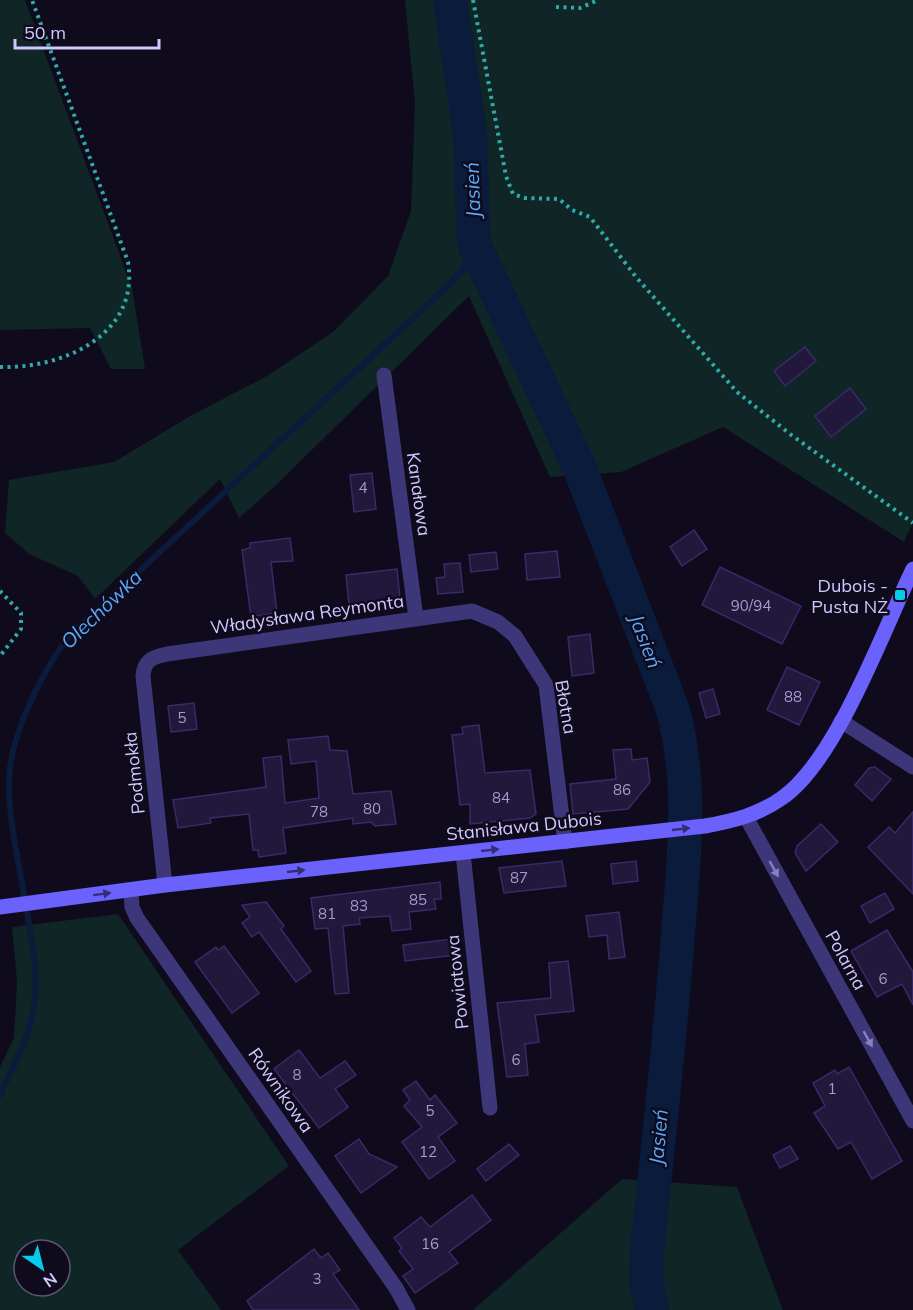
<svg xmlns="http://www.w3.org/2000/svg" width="913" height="1310" font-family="Mulish,sans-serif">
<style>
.green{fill:#0f2526;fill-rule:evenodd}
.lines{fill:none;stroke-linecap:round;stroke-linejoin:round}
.stream{stroke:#0b1b3b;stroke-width:6}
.river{stroke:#0b1b3b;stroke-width:34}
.building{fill:#21183c;stroke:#392a68;stroke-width:1.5}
.path{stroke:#2faba9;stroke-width:4;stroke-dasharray:3 4.5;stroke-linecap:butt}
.street{stroke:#3d377a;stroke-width:15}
.secondary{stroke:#6b61fc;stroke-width:15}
.oneway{fill:#342d76}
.oneway2{fill:#8680bc}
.poi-dot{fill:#05cbed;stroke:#0f0b1c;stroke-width:2}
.labels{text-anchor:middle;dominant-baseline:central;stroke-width:5;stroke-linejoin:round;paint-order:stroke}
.number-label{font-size:15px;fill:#a49cce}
.street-label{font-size:18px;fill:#d0c8fe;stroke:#0f0b1c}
.poi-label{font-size:18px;fill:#d0c8fe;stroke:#0f0b1c;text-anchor:end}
.water-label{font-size:20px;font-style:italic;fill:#58a9fc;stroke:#0f0b1c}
</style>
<rect width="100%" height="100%" fill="#0f0b1c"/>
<g class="green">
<path d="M0,0H25L132,288L145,369H111L90,328L0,330Z"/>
<path d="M405,0H913V522L904,542L723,427L621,472L550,477L469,296L274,487L239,518L220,479L95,599L78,576L29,554L5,533L9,480L114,462L192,415L267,376L333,332L388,276L411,211L415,103Z"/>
<path d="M118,914L289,1166L178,1250L221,1310H0V1067L14,1038L17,981L12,927ZM24,1250H60V1286H24Z"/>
<path d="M622,1179L737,1187L783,1310H473Z"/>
</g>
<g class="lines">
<path class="stream" d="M0,1095C13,1066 30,1038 34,1006C39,972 32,940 26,907C20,866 8,821 9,780C10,734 43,670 70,635L449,285L463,269L474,244"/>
<path class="river" d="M450,0L470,134L474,244L580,469L673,710C694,788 683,866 677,946C669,1047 658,1149 647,1250L646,1281L652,1310"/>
</g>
<g class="building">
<path d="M805,347L816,361L785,386L774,371Z"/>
<path d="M850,388L866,409L831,437L815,416Z"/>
<path d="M372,473L376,509L354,512L350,475Z"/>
<path d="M694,530L707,549L682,566L670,547Z"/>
<path d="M290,538L293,561L271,562L277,613L251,617L242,550L250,548V543Z"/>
<path d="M557,551L560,577L527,580L525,554Z"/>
<path d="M496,552L498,569L471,572L469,555Z"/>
<path d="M460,563L463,592L438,594L436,578L445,577L444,564Z"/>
<path d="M720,567L801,606L782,644L702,605Z"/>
<path d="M397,569L400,598L349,604L346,575Z"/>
<path d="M590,634L594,673L572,676L568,637Z"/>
<path d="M787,667L820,682L799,725L767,710Z"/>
<path d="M713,689L720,714L706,718L699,693Z"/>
<path d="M194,703L197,729L171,732L168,706Z"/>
<path d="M479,725L485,773L530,770L536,814L530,818L470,824V804L460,805L452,735L463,734L462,727Z"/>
<path d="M328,736L330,750L347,751L353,794L391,791L396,824L375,826L371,822L353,824V818L283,828L286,853L259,857L258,850H253L249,814L210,818L211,823L178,828L173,800L266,787L263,758L281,756L285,803L319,798L316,761L291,764L288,740Z"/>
<path d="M631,749L632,760L647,758L650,782L628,809L573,814L570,784L616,779L613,750Z"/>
<path d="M875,767L891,779L872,801L855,785L869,768Z"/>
<path d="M913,812V894L868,847L889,827L895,833Z"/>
<path d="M821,824L838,842L806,871L795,853L797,846Z"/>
<path d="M562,861L566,886L504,893L499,868Z"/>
<path d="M636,861L638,881L613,884L611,864Z"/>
<path d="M440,882L441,899H434L436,909L409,912L411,929L392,931L390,916L359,918L360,924L343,926L349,993L335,994L328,928L315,929L311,898Z"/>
<path d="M885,893L894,909L870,923L861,906Z"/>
<path d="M266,902L284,926L281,929L311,971L296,982L259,932L252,937L242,923L250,917L242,905Z"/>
<path d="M619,912L625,957L609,959L607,935L589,937L586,916Z"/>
<path d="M887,930L913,972V1005L902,984L877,997L851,951Z"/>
<path d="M453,939L455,955L405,961L403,945Z"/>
<path d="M224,946L259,993L232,1013L195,962L216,947L218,950Z"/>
<path d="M568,961L574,1011L535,1015L539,1042L525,1044L528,1075L507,1077L497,1003L551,998L549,963Z"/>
<path d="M299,1050L320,1078L345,1061L356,1075L335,1089L348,1107L319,1128L274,1069Z"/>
<path d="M849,1067L902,1161L872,1179L851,1142L838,1149L814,1113L825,1106L813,1083L835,1070L837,1074Z"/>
<path d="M416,1081L430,1100L435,1095L457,1123L438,1137L455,1161L429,1179L402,1142L422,1127L404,1106L410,1100L403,1090Z"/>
<path d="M359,1139L369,1154L397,1167L361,1193L335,1156Z"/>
<path d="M509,1144L519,1155L486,1181L477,1169Z"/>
<path d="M790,1146L798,1159L780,1168L773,1155Z"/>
<path d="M472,1195L491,1220L449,1252L458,1263L415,1293L403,1276L413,1269L399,1251L402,1248L394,1238L421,1217L430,1227Z"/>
<path d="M314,1249L321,1258L328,1253L340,1270L333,1274L359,1310H253L247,1301Z"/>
</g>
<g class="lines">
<g class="path">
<path d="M473,0L506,176L513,194L525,198L559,199L572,210L590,217L636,277L737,392L790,434L913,523"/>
<path d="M556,7L580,8L598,0"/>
<path d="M0,367C62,369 140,335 128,262L32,0"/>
<path d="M0,591L21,613V629L0,656"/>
</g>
<g class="street">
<path d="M384,375L416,618"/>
<path d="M841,721L913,767"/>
<path d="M746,817L913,1121"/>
<path d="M463,853L490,1108"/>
<path d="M165,885L143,676C144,660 153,657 167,654L472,611L498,622L515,636L546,685L565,842"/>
<path d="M131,891L132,907L137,918L396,1288L408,1310"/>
</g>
<path class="secondary" d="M0,907L165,885L705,826C733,821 758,815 782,798C837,760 883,630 913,569"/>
</g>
<defs><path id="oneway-solid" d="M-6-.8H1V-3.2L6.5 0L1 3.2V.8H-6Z" transform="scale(1.5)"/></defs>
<g class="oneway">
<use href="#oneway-solid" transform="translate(681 829) rotate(-6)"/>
<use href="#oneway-solid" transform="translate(490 850) rotate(-6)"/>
<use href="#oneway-solid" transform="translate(296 871) rotate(-6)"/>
<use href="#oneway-solid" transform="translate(102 894) rotate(-7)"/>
</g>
<g class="oneway2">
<use href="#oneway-solid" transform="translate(774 869) rotate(61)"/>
<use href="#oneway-solid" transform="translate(868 1039) rotate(61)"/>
</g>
<rect class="poi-dot" x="894" y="589" width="12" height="12" rx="3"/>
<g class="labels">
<g class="number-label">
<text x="363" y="487">4</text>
<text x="751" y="605">90/94</text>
<text x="793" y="696">88</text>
<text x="182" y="717">5</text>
<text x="622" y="789">86</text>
<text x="501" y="797">84</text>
<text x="372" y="808">80</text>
<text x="319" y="811">78</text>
<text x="519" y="877">87</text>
<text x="418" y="899">85</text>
<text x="359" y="905">83</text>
<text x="327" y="913">81</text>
<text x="883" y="978">6</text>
<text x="516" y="1059">6</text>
<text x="297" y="1074">8</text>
<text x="832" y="1088">1</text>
<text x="430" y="1110">5</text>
<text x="428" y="1151">12</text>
<text x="430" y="1243">16</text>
<text x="317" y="1278">3</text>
</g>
<g class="street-label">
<text transform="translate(419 494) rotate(82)">Kanałowa</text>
<text transform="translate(307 614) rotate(-8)">Władysława Reymonta</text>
<text transform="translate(566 707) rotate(80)">Błotna</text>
<text transform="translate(134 773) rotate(-96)">Podmokła</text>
<text transform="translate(524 826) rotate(-6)">Stanisława Dubois</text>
<text transform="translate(846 960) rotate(61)">Polarna</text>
<text transform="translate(457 982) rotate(-96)">Powiatowa</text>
<text transform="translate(281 1090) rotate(55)">Równikowa</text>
</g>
<g class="poi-label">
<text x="888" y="585">Dubois -<tspan x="888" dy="21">Pusta NŻ</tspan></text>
</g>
<g class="water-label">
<text transform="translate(472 190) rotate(-92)">Jasień</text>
<text transform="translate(101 609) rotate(-44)">Olechówka</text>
<text transform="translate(646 641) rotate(69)">Jasień</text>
<text transform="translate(658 1137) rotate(-85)">Jasień</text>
</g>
</g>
<g transform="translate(42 1268) rotate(145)"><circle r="28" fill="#0f0b1c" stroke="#5c5776" stroke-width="1.5"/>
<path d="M0-4.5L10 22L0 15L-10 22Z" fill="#05cbed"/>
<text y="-9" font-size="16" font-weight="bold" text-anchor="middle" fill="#d0c8fe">N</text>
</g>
<path d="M15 39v9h144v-9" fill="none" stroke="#d0c8fe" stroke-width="3"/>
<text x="24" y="39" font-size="18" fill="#d0c8fe" stroke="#0f0b1c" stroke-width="4.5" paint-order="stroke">50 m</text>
</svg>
